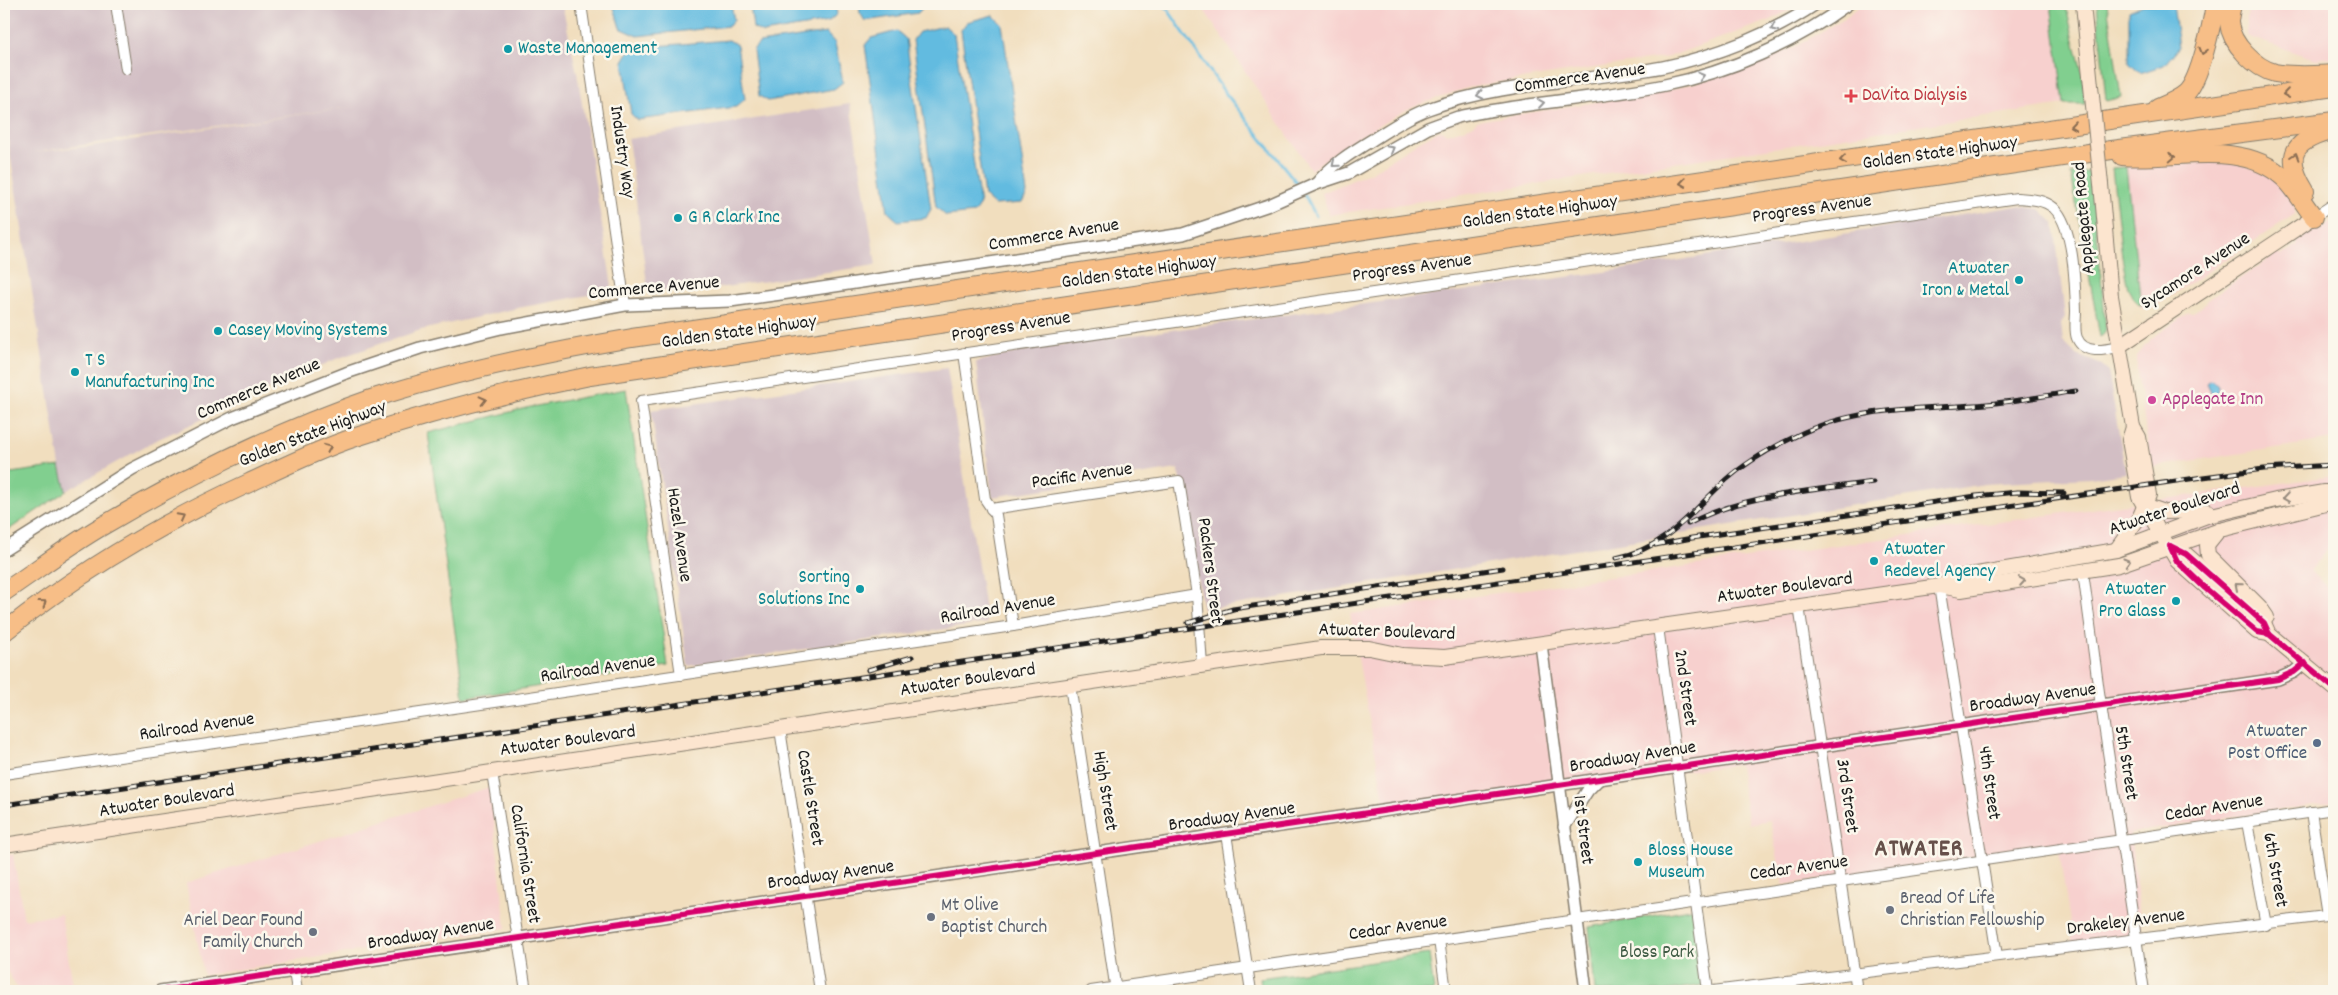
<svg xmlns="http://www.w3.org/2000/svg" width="2338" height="995" font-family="Dekko,sans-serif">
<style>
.built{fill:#f7d0ce}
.industrial{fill:#d2bec4;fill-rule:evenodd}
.green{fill:#81cf8f;stroke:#4e7656}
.water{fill:#62bbe0;stroke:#3f6c7e}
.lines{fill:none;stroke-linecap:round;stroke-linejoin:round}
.stream{stroke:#62bbe0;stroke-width:3}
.minor-casing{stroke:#867d6d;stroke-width:12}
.tertiary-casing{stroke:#867d6d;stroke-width:14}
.secondary-casing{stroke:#867d6d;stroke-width:16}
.motorway-casing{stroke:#867d6d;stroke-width:20}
.minor{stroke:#fff;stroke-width:10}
.tertiary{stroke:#fff;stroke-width:11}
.secondary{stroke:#fce5cf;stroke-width:14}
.motorway{stroke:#f7be87;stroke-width:18}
.rail-casing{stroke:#1c1c1c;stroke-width:5}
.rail{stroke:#fbf7ec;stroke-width:3;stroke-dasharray:9;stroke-linecap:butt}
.secondary-bridge-casing{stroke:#867d6d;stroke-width:16;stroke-linecap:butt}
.secondary-bridge{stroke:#fce5cf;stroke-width:14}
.cycleway-casing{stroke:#fbf7ec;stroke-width:9}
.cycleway{stroke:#d6006c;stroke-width:6}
.oneway{stroke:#999}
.oneway2{stroke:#8a6d52}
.oneway3{stroke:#978b7e}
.culture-dot{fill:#0f9aa8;stroke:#fbf7ec;stroke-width:2}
.health-dot{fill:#e0444e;stroke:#fbf7ec;stroke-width:2}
.hotel-dot{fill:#d1479c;stroke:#fbf7ec;stroke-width:2}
.service-dot{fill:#5c6f8a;stroke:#fbf7ec;stroke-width:2}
.worship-dot{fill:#6b7280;stroke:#fbf7ec;stroke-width:2}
.labels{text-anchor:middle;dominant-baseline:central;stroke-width:5;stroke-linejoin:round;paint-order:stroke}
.culture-label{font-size:19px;fill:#0d838f;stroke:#fbf7ec;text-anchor:start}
.street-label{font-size:19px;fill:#1c1c1c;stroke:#fbf7ec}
.health-label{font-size:19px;fill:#be3a42;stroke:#fbf7ec;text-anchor:start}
.hotel-label{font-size:19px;fill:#b23c85;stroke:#fbf7ec;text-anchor:start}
.service-label{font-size:19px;fill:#4e5e75;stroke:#fbf7ec;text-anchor:end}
.worship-label{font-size:19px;fill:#5b616d;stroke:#fbf7ec;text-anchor:start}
.park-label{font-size:19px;fill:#3f5b44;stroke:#fbf7ec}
.district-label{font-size:24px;font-weight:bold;letter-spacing:1px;fill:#66504a;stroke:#fbf7ec}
</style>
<rect width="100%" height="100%" fill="#fbf7ec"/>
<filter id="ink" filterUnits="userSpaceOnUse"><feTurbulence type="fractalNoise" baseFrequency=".02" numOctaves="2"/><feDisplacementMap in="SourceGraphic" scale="10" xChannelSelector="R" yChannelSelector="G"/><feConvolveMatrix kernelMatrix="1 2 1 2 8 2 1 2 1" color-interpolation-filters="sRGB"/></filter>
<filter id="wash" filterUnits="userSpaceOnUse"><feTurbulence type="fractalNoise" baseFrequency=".0096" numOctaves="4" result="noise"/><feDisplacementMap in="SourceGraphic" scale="20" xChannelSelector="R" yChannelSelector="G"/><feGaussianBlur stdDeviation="1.12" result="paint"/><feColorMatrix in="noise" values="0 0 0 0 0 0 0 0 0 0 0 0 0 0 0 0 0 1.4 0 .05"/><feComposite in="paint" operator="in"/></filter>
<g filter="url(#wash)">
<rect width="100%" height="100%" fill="#f1debe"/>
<g class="built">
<path d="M1200,4H1800L1771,20L1668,57L1474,86L1411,107L1342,147L1311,170Z"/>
<path d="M1862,4H2051L2064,104L1329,215L1322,193L1372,172L1418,142L1441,130L1447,134L1472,126L1477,121L1662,92L1748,68L1793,48L1848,16Z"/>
<path d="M2248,4H2334V57L2315,59L2246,36Z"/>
<path d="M2203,162H2233L2260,170L2283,187L2295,202V214L2151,309L2141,308L2126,167Z"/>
<path d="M2334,220V439L2151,467L2137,370V355L2143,347L2152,338L2188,313H2192L2207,303V300L2277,254L2282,255L2297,245V241L2320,226L2323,228Z"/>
<path d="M2334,476V541L2310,571L2334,592V802L2130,833L2142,935L2073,943L2058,844L1783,885L1770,820L1749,824L1739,765L1385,806L1350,614L2127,504Z"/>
<path d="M490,787L506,928L204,975L186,883Z"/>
<path d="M13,854L24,919L61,914L74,991H19L4,966V857Z"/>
</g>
<g class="industrial">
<path d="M4,4H562L577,73L612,286L605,292L518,308L421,330L336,359L154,441L66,491L60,466L4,116ZM363,105L91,146L35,152Z"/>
<path d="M850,104L876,265L725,287L648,291L628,139Z"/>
<path d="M2017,206L2040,209L2054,223L2065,317L2061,323L2063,342L2077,355L2102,365L2108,372L2126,473L2090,478L1985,484L1203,610L1178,469L992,497L976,362L1037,348L1619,270Z"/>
<path d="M947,368L987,623L688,666L651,410Z"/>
</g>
<g class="green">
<path d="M2051,4H2065L2082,72L2085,104H2064Z"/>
<path d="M2097,4H2107L2121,97L2106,101Z"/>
<path d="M2126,167L2141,306L2133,298L2128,289L2122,257L2112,168Z"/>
<path d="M2094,171L2095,214L2106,329L2103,335L2100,337L2071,174Z"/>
<path d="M626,389L668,666L464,698L428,433L526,408Z"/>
<path d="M60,466L66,491L4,533V474Z"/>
<path d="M1696,908L1704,985L1663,991H1595L1589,927Z"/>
<path d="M1429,954L1434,991H1262L1260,978Z"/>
</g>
<g class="water">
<path d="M613,4H731L734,20L729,26L638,36L620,28Z"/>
<path d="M750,4H835L837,14L828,22L763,33L753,28Z"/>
<path d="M859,4H923L924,6L918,13L865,21L860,13Z"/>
<path d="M2145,4L2173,5L2179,47L2164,65L2140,73L2129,63V11Z"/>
<path d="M993,15L1002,24L1027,193L1022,203L994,205L984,196L961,30L967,22Z"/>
<path d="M945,26L954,34L980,204L974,213L946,216L936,207L913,40L919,32Z"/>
<path d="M897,31L906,39L931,209L926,218L898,221L888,212L865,45L871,38Z"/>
<path d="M826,33L835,43L843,82L834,89L768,101L759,96L753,50L759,43Z"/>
<path d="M729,40L737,45L745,99L736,107L637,120L631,114L623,61L631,48Z"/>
<path d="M2211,380L2218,386L2217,393L2213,396L2207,383Z"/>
</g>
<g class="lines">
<g class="stream">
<path d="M1164,4L1223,90L1300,187"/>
<path d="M1303,192L1316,216"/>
</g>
</g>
</g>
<g filter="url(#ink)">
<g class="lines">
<defs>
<g id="minor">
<path d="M116,4L126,69"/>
<path d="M581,4L625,305"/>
<path d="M2314,217L2334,204"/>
<path d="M964,353L985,499L996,515L1013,626"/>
<path d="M991,509L1179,481L1197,595L1202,665"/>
<path d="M2083,572L2099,692L2144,991"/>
<path d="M1939,586L1997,956"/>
<path d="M1799,606L1857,991"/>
<path d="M1658,627L1708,991"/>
<path d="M681,675L641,401L2017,198C2030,199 2043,199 2054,208C2074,227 2075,284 2076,311C2076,319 2074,331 2077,338C2084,355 2105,350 2118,347"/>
<path d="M1070,685L1116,991"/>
<path d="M780,729L820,991"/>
<path d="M492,772L526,991"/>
<path d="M4,774L1013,626L1197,595"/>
<path d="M2311,812L2327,916"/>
<path d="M2247,822L2266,925"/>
<path d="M1226,834L1251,991"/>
<path d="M1439,940L1446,991"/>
<path d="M294,971L297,991"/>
<path d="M1091,991L2334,809"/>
<path d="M1713,991L2334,915"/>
</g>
<g id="tertiary">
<path d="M1316,184C1333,164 1349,154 1372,140C1390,129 1408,116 1428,109C1503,82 1585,82 1663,67C1716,56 1771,34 1816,4"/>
<path d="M4,550L132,469L232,418L346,373L420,348L501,328L625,305L730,301L788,293L1183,234L1269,205L1316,184L1349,173L1428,128L1458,117C1526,102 1596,99 1665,85C1730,72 1794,43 1848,4"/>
<path d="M1541,644L1586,991"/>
<path d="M1564,827L1588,790L1599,779"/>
<path d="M160,991L2278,679L2294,672L2305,663"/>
</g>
<g id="secondary">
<path d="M2083,4L2092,96"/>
<path d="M2101,184L2111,296L2133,427L2139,437L2149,495L2140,516L2116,550"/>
<path d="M2118,347L2314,217"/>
<path d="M2133,427L2129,440L2139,497L2177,561L2257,632L2269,634"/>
<path d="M2145,505L2165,512L2208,511"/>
<path d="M2219,530L2207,545L2208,555L2260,607L2267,617"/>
<path d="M2170,546L2186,554L2264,623L2269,634L2334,688"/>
<path d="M1940,586L1961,590L2119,565L2220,530L2334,502"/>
<path d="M4,845L1321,648H1369L1403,655L1445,657L1939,586L1959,577L2116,550L2207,516L2276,500L2324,492H2334"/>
</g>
<g id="motorway">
<path d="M2232,4C2231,10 2229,17 2229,23C2231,44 2255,68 2275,73C2295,77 2315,75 2334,74"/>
<path d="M2158,108C2167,104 2178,100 2186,93C2200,80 2212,24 2215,4"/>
<path d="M2122,156C2174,161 2241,138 2284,178C2296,189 2304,205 2314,217"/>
<path d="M2305,191C2282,153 2295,140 2334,130"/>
<path d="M4,592C37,570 69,545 104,525C189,475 278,431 371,399C456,371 544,353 632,338L2334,87"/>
<path d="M4,632C79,572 162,523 249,483C283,467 317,450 353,438C431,412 510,392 590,376L2089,153L2334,121"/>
</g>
</defs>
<use href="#minor" class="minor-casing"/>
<use href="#tertiary" class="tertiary-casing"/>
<use href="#secondary" class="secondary-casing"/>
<use href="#motorway" class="motorway-casing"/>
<use href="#minor" class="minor"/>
<use href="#tertiary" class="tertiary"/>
<use href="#secondary" class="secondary"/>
<use href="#motorway" class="motorway"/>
<defs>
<g id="rail">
<path d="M1688,524C1743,494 1811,491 1873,482"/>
<path d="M1655,545L1692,538L1976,496L2017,492L2064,493"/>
<path d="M1616,558C1667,548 1690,513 1725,481C1746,462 1771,448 1796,436C1850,408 1915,409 1974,405C2008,403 2042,396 2076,391"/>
<path d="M1188,623L1233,609L1503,568"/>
<path d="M868,670L912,657"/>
<path d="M4,805L2203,477L2264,469L2334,465"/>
</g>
</defs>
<use href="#rail" class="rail-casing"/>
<use href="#rail" class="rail"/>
<defs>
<path id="secondary-bridge" d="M2092,96L2101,184"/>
</defs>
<use href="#secondary-bridge" class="secondary-bridge-casing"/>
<use href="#secondary-bridge" class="secondary-bridge"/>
<defs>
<g id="cycleway">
<path d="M2170,546L2186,554L2264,623L2269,634L2334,688"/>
<path d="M2170,546L2177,561L2205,588L2257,632L2269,634"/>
<path d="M160,991L2278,679L2294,672L2305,663"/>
</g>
</defs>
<use href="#cycleway" class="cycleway-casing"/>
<use href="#cycleway" class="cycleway"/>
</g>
<defs><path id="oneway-chevron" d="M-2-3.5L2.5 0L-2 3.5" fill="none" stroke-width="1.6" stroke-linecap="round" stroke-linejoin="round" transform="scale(1.25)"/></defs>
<g class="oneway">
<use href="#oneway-chevron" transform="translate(1774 28) rotate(155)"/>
<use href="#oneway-chevron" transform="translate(1701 76) rotate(-16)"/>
<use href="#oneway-chevron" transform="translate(1480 95) rotate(168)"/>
<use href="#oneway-chevron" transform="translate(1541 103) rotate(-8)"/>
<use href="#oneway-chevron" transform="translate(1391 149) rotate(-30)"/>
<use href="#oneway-chevron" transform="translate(1335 164) rotate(140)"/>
</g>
<g class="oneway2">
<use href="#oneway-chevron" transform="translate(2203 51) rotate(105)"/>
<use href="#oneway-chevron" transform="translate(2286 94) rotate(172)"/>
<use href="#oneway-chevron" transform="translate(2073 126) rotate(172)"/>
<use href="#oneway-chevron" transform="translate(2295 156) rotate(-72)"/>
<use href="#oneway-chevron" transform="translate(2172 157) rotate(-3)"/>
<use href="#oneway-chevron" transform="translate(1843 160) rotate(172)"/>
<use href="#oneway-chevron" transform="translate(1683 183) rotate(172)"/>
<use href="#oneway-chevron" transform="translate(483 400) rotate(-14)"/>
<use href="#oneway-chevron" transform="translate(328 448) rotate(-22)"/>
<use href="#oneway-chevron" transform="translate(181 517) rotate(-28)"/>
<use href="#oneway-chevron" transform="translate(43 603) rotate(-36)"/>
</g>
<g class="oneway3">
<use href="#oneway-chevron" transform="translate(2286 498) rotate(171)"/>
<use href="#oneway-chevron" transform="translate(2127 562) rotate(-16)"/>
<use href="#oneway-chevron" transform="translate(2022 581) rotate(-9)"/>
<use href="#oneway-chevron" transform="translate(2238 586) rotate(-139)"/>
</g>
</g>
<g class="culture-dot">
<circle cx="508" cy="49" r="5"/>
<circle cx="678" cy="218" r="5"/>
<circle cx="2019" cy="280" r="5"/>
<circle cx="218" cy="331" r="5"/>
<circle cx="75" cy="372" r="5"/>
<circle cx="1874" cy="561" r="5"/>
<circle cx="860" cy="589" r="5"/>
<circle cx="2176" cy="601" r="5"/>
<circle cx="1638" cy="862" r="5"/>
</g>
<path class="health-dot" d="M1848.5 88.5h5v5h5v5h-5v5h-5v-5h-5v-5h5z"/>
<circle class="hotel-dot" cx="2152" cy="400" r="5"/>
<circle class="service-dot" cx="2317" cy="743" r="5"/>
<g class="worship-dot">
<circle cx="1890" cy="910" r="5"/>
<circle cx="931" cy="917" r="5"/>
<circle cx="313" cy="932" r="5"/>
</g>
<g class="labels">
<g class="culture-label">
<text x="518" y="49">Waste Management</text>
<text x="688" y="218">G R Clark Inc</text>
<text x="2009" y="269" text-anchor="end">Atwater<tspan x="2009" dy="22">Iron &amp; Metal</tspan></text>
<text x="228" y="331">Casey Moving Systems</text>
<text x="85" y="361">T S<tspan x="85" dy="22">Manufacturing Inc</tspan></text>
<text x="1884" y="550">Atwater<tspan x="1884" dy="22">Redevel Agency</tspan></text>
<text x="850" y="578" text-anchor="end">Sorting<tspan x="850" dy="22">Solutions Inc</tspan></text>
<text x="2166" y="590" text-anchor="end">Atwater<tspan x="2166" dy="22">Pro Glass</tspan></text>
<text x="1648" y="851">Bloss House<tspan x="1648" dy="22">Museum</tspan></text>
</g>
<g class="street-label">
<text transform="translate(1580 79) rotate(-8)">Commerce Avenue</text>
<text transform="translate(621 152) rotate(82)">Industry Way</text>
<text transform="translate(1940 154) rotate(-8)">Golden State Highway</text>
<text transform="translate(1812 210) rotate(-8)">Progress Avenue</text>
<text transform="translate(1540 213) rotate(-8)">Golden State Highway</text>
<text transform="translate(2085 218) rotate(-95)">Applegate Road</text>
<text transform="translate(1054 236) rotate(-9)">Commerce Avenue</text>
<text transform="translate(1412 269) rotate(-8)">Progress Avenue</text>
<text transform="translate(2196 272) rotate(-33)">Sycamore Avenue</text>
<text transform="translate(1139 273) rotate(-8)">Golden State Highway</text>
<text transform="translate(654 289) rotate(-5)">Commerce Avenue</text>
<text transform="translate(1011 328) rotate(-9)">Progress Avenue</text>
<text transform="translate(739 333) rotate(-8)">Golden State Highway</text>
<text transform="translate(259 390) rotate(-23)">Commerce Avenue</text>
<text transform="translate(313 435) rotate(-21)">Golden State Highway</text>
<text transform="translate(1082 477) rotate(-8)">Pacific Avenue</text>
<text transform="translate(2175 510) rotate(-18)">Atwater Boulevard</text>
<text transform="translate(678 535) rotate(82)">Hazel Avenue</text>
<text transform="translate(1209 571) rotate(83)">Packers Street</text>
<text transform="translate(1785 589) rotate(-8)">Atwater Boulevard</text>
<text transform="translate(998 610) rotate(-9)">Railroad Avenue</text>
<text transform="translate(1387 633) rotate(2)">Atwater Boulevard</text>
<text transform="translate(598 670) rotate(-8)">Railroad Avenue</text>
<text transform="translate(968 681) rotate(-9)">Atwater Boulevard</text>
<text transform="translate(1684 688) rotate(82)">2nd Street</text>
<text transform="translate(2033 699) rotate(-8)">Broadway Avenue</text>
<text transform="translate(197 728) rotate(-8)">Railroad Avenue</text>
<text transform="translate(568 742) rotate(-8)">Atwater Boulevard</text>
<text transform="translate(1633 758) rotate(-9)">Broadway Avenue</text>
<text transform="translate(2125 763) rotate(81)">5th Street</text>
<text transform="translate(1988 783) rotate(82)">4th Street</text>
<text transform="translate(1104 791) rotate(81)">High Street</text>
<text transform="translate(1846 796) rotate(82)">3rd Street</text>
<text transform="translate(809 798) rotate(81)">Castle Street</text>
<text transform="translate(167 802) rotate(-9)">Atwater Boulevard</text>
<text transform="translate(2214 809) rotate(-9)">Cedar Avenue</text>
<text transform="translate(1232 818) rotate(-8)">Broadway Avenue</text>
<text transform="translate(1582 830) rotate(83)">1st Street</text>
<text transform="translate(524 864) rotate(81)">California Street</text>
<text transform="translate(1799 869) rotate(-8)">Cedar Avenue</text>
<text transform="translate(2274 870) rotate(80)">6th Street</text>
<text transform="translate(831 876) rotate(-8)">Broadway Avenue</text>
<text transform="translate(2126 923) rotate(-7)">Drakeley Avenue</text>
<text transform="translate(1398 929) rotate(-8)">Cedar Avenue</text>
<text transform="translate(431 935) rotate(-9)">Broadway Avenue</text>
</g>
<g class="health-label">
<text x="1862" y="96">DaVita Dialysis</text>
</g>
<g class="hotel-label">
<text x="2162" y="400">Applegate Inn</text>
</g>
<g class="service-label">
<text x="2307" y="732">Atwater<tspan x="2307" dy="22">Post Office</tspan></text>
</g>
<g class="worship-label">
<text x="1900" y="899">Bread Of Life<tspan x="1900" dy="22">Christian Fellowship</tspan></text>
<text x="941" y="906">Mt Olive<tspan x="941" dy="22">Baptist Church</tspan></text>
<text x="303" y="921" text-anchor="end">Ariel Dear Found<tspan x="303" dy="22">Family Church</tspan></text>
</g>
<g class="park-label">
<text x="1657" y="953">Bloss Park</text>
</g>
<g class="district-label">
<text x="1919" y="850">ATWATER</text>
</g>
</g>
<rect width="2338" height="995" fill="none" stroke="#fbf7ec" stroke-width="20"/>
</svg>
